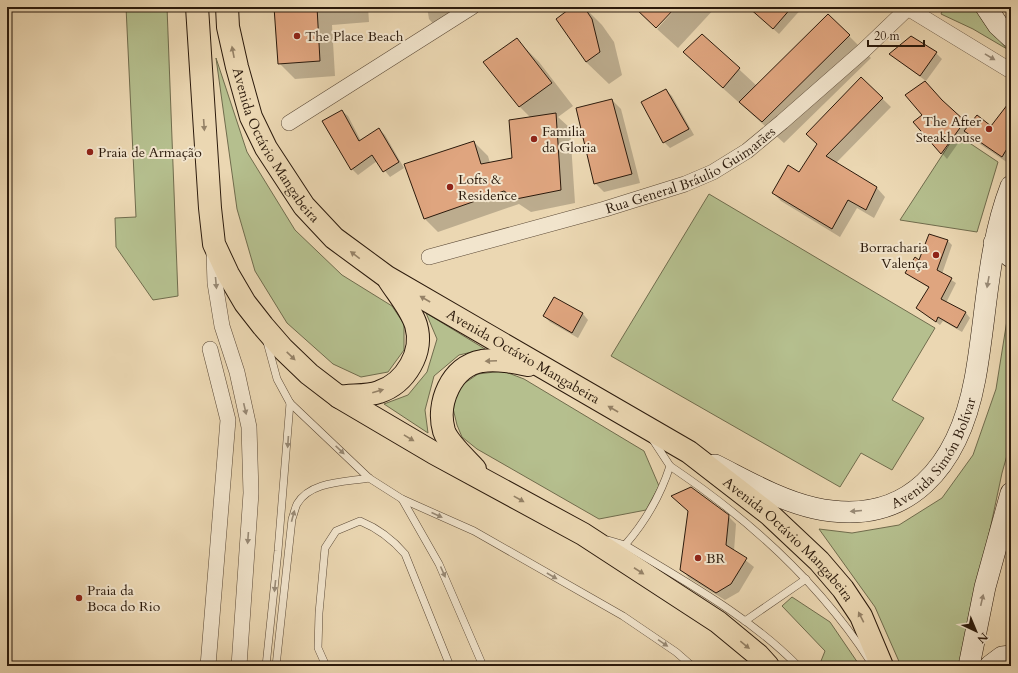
<svg xmlns="http://www.w3.org/2000/svg" width="1018" height="673" font-family="Cardo,serif">
<style>
.green{fill:#b5bf8e;stroke:#706c4d}
.shadow{fill:#0003}
.building{fill:#dfa57f;stroke:#2b1a0c}
.lines{fill:none;stroke-linecap:round;stroke-linejoin:round}
.lane-casing{stroke:#5b4936;stroke-width:8}
.street-casing{stroke:#5b4936;stroke-width:16}
.secondary-casing{stroke:#2b1a0c;stroke-width:22}
.primary-casing{stroke:#2b1a0c;stroke-width:24}
.lane{stroke:#f2e5cd;stroke-width:7}
.street{stroke:#f2e5cd;stroke-width:15}
.secondary{stroke:#f2e5cd;stroke-width:21}
.primary{stroke:#ebd7b2;stroke-width:22}
.oneway{fill:#958267}
.oneway2{fill:#988a76}
.poi-dot{fill:#8f2418;stroke:#f2e5cd;stroke-width:1.5}
.labels{text-anchor:middle;dominant-baseline:central;stroke-width:4;stroke-linejoin:round;paint-order:stroke}
.poi-label{font-size:14px;fill:#2b1a0c;stroke:#f2e5cd;text-anchor:start}
.street-label{font-size:14px;fill:#2b1a0c;stroke:#f2e5cd}
</style>
<rect width="100%" height="100%" fill="#ebd7b2"/>
<filter id="stains"><feTurbulence type="fractalNoise" baseFrequency=".005" numOctaves="4"/><feColorMatrix values="0 0 0 0 .2 0 0 0 0 .09 0 0 0 0 .02 0 0 0 .5 -.17"/></filter>
<radialGradient id="worn" r=".72"><stop offset=".6" stop-color="#630" stop-opacity="0"/><stop offset="1" stop-color="#630" stop-opacity=".3"/></radialGradient>
<g class="green">
<path d="M126,7H167L178,296L153,300L116,247L115,218L136,217Z"/>
<path d="M944,7H975L983,21L1007,49L1011,51V54L1007,49L973,29L941,14Z"/>
<path d="M216,58L247,152L295,230L342,275L392,306L404,324V350L388,372L361,377L333,364L287,323L255,271L237,209Z"/>
<path d="M956,134L998,162L977,232L900,220Z"/>
<path d="M709,194L935,328L892,400L924,418L892,470L861,453L840,487L611,356Z"/>
<path d="M1011,295V441L1002,473L961,666H901L875,607L819,529L852,533L899,525L942,498L973,455L996,389Z"/>
<path d="M426,313L485,349L459,355L434,376L425,410L428,433L384,404L408,395L427,372L437,339Z"/>
<path d="M503,371L524,379L644,451L659,486L646,510L599,519L477,449L462,437L457,425L452,404L459,387L478,374Z"/>
<path d="M792,597L830,622L860,666H822L821,661L825,651L782,606Z"/>
</g>
<g class="shadow">
<path d="M275,7H368L369,22L332,25L335,76L295,79L279,63Z"/>
<path d="M427,7H471L437,28L429,19Z"/>
<path d="M574,7H584L602,25L614,42L622,75L609,84L586,62Z"/>
<path d="M633,7H674L655,27Z"/>
<path d="M677,7H716L678,48L657,29Z"/>
<path d="M749,7H803L779,34Z"/>
<path d="M828,15L871,58L784,143L707,74L684,52L702,35L757,86Z"/>
<path d="M517,40L539,62L573,106L558,117L570,128L575,203L531,212L519,204L438,232L425,219L474,142L488,156L490,163L513,159L531,118L519,106Z"/>
<path d="M936,53L942,59L926,81L890,54Z"/>
<path d="M861,78L891,107L836,163L877,188L885,197L874,218L857,208L840,237L781,201L773,193L800,173Z"/>
<path d="M666,90L672,96L694,135L670,148L664,142Z"/>
<path d="M612,100L621,109L640,183L604,192L595,183Z"/>
<path d="M1011,102V165L974,140L966,132L947,159L914,122L944,104L969,126L991,127Z"/>
<path d="M342,111L348,116L361,141L379,129L385,135L404,168L390,177L377,161L358,175L352,169L323,122Z"/>
<path d="M947,240L952,245L942,274L956,283L946,303L966,313L970,318L962,332L943,321L940,325L917,308L929,288L906,273Z"/>
<path d="M554,298L583,314L588,320L578,338L550,322L544,316Z"/>
<path d="M728,516L736,524L734,551L754,567L739,592L725,600L689,578L681,569Z"/>
</g>
<g class="building">
<path d="M274,7H317L320,61L278,64Z"/>
<path d="M572,7H584L592,19L600,52L586,62L556,19Z"/>
<path d="M634,7H676L656,28Z"/>
<path d="M748,7H792L773,29Z"/>
<path d="M828,14L850,35L762,122L739,102Z"/>
<path d="M702,34L740,68L723,88L683,52Z"/>
<path d="M911,36L937,52L920,76L889,54Z"/>
<path d="M517,38L552,83L519,107L483,62Z"/>
<path d="M861,77L883,98L826,156L877,187L866,210L848,200L832,229L772,193L788,165L799,172L817,144L806,134Z"/>
<path d="M925,81L942,100L965,121L941,154L913,122L922,115L905,95Z"/>
<path d="M666,89L689,129L663,143L641,102Z"/>
<path d="M612,99L632,174L594,184L576,108Z"/>
<path d="M1011,100V142L1002,157L964,131L977,115L991,126Z"/>
<path d="M342,110L359,141L379,128L399,162L383,172L372,155L351,170L322,121Z"/>
<path d="M556,113L561,190L516,199L504,191L424,219L404,164L474,141L481,164L512,158L509,120Z"/>
<path d="M929,234L948,240L937,270L952,278L941,299L966,312L957,328L938,317L936,322L916,308L929,287L905,273L915,257L919,260Z"/>
<path d="M554,297L583,313L572,333L543,316Z"/>
<path d="M691,487L729,515L726,545L747,558L731,584L716,593L680,570L688,511L671,496Z"/>
</g>
<g class="lines">
<defs>
<g id="lane">
<path d="M267,342L277,379L290,403L369,478L402,499L439,564L483,666"/>
<path d="M670,466C749,519 818,581 870,661"/>
<path d="M402,499L474,531L623,616L676,652L692,666"/>
<path d="M608,540L625,545C684,581 749,616 798,666"/>
<path d="M625,545C646,521 660,497 670,466L651,437"/>
<path d="M745,621L806,579"/>
<path d="M266,666L278,551L290,403"/>
<path d="M276,666L292,519C294,514 295,508 297,504C310,481 346,482 369,478"/>
<path d="M326,666L318,648L319,613L325,548L336,531L360,521C377,528 393,540 405,554L450,666"/>
</g>
<g id="street">
<path d="M906,7L1011,71"/>
<path d="M289,123L472,7"/>
<path d="M214,253L215,283L222,326L237,372L249,427L251,493L239,666"/>
<path id="s1" d="M429,257L605,209L685,184L713,172L747,151L782,122L863,51L909,7"/>
<path d="M208,666L228,420L210,349"/>
</g>
<g id="secondary">
<path d="M986,7L998,25L1011,37"/>
<path d="M994,243L1011,257"/>
<path id="s2" d="M715,465C747,481 779,500 814,508C910,529 959,464 975,379C987,314 987,248 1011,186"/>
<path d="M969,666L985,587L1011,493"/>
<path d="M990,666L1002,657L1011,656"/>
</g>
<g id="primary">
<path d="M197,7L210,208L214,244L228,274L245,303L263,326L283,349L309,374L339,397L434,453L583,534L718,622L758,655L768,666"/>
<path id="s3" d="M227,7L228,27L237,67L251,117L266,148L304,206L334,238L387,277L689,452L769,514L819,561L843,589L861,616L882,666"/>
<path d="M339,397C352,395 368,396 379,392C406,383 424,352 416,325C411,309 398,294 389,280"/>
<path d="M475,469C467,460 448,443 444,431C436,404 451,366 482,361C498,359 513,362 528,365"/>
</g>
</defs>
<use href="#lane" class="lane-casing"/>
<use href="#street" class="street-casing"/>
<use href="#secondary" class="secondary-casing"/>
<use href="#primary" class="primary-casing"/>
<use href="#lane" class="lane"/>
<use href="#street" class="street"/>
<use href="#secondary" class="secondary"/>
<use href="#primary" class="primary"/>
</g>
<defs><path id="oneway-solid" d="M-6-.8H1V-3.2L6.5 0L1 3.2V.8H-6Z"/></defs>
<g class="oneway">
<use href="#oneway-solid" transform="translate(233 52) rotate(-101)"/>
<use href="#oneway-solid" transform="translate(204 125) rotate(86)"/>
<use href="#oneway-solid" transform="translate(355 255) rotate(-143)"/>
<use href="#oneway-solid" transform="translate(425 299) rotate(-150)"/>
<use href="#oneway-solid" transform="translate(291 356) rotate(44)"/>
<use href="#oneway-solid" transform="translate(491 361) rotate(177)"/>
<use href="#oneway-solid" transform="translate(378 391) rotate(-16)"/>
<use href="#oneway-solid" transform="translate(613 409) rotate(-150)"/>
<use href="#oneway-solid" transform="translate(409 438) rotate(31)"/>
<use href="#oneway-solid" transform="translate(519 499) rotate(29)"/>
<use href="#oneway-solid" transform="translate(639 571) rotate(33)"/>
<use href="#oneway-solid" transform="translate(861 617) rotate(-117)"/>
<use href="#oneway-solid" transform="translate(745 645) rotate(39)"/>
</g>
<g class="oneway2">
<use href="#oneway-solid" transform="translate(990 57) rotate(31)"/>
<use href="#oneway-solid" transform="translate(988 282) rotate(100)"/>
<use href="#oneway-solid" transform="translate(216 283) rotate(85)"/>
<use href="#oneway-solid" transform="translate(245 409) rotate(77)"/>
<use href="#oneway-solid" transform="translate(288 442) rotate(94)"/>
<use href="#oneway-solid" transform="translate(340 450) rotate(43)"/>
<use href="#oneway-solid" transform="translate(856 511) rotate(175)"/>
<use href="#oneway-solid" transform="translate(437 515) rotate(24)"/>
<use href="#oneway-solid" transform="translate(293 516) rotate(-75)"/>
<use href="#oneway-solid" transform="translate(248 538) rotate(94)"/>
<use href="#oneway-solid" transform="translate(443 572) rotate(66)"/>
<use href="#oneway-solid" transform="translate(552 576) rotate(30)"/>
<use href="#oneway-solid" transform="translate(275 586) rotate(96)"/>
<use href="#oneway-solid" transform="translate(982 600) rotate(-77)"/>
<use href="#oneway-solid" transform="translate(663 643) rotate(34)"/>
</g>
<g class="poi-dot">
<circle cx="297" cy="36" r="4"/>
<circle cx="989" cy="129" r="4"/>
<circle cx="534" cy="139" r="4"/>
<circle cx="90" cy="152" r="4"/>
<circle cx="450" cy="187" r="4"/>
<circle cx="936" cy="255" r="4"/>
<circle cx="698" cy="558" r="4"/>
<circle cx="79" cy="598" r="4"/>
</g>
<g class="labels">
<g class="poi-label">
<text x="305" y="36">The Place Beach</text>
<text x="981" y="121" text-anchor="end">The After<tspan x="981" dy="16">Steakhouse</tspan></text>
<text x="542" y="131">Familia<tspan x="542" dy="16">da Gloria</tspan></text>
<text x="98" y="152">Praia de Armação</text>
<text x="458" y="179">Lofts &amp;<tspan x="458" dy="16">Residence</tspan></text>
<text x="928" y="247" text-anchor="end">Borracharia<tspan x="928" dy="16">Valença</tspan></text>
<text x="706" y="558">BR</text>
<text x="87" y="590">Praia da<tspan x="87" dy="16">Boca do Rio</tspan></text>
</g>
<g class="street-label">
<text stroke="none"><textPath href="#s3" startOffset="149">Avenida Octávio Mangabeira</textPath></text>
<text stroke="none"><textPath href="#s1" startOffset="277">Rua General Bráulio Guimarães</textPath></text>
<text stroke="none"><textPath href="#s3" startOffset="484">Avenida Octávio Mangabeira</textPath></text>
<text stroke="none"><textPath href="#s2" startOffset="256">Avenida Simón Bolívar</textPath></text>
<text stroke="none"><textPath href="#s3" startOffset="808">Avenida Octávio Mangabeira</textPath></text>
</g>
</g>
<rect width="1018" height="673" fill="none" stroke="#ebd7b2" stroke-width="24"/>
<rect x="8" y="8" width="1002" height="657" fill="none" stroke="#2b1a0c" stroke-width="2"/>
<rect x="12" y="12" width="994" height="649" fill="none" stroke="#2b1a0c"/>
<g transform="translate(976 631) rotate(136)" stroke="#f2e5cd" stroke-width="3" paint-order="stroke">
<path d="M0-3L7 15L0 10L-7 15Z" fill="#2b1a0c"/>
<text y="-6" font-size="11" font-weight="bold" text-anchor="middle" fill="#2b1a0c">N</text>
</g>
<path d="M868 40v6h56v-6" fill="none" stroke="#2b1a0c" stroke-width="2"/>
<text x="874" y="40" font-size="12" fill="#2b1a0c" stroke="#f2e5cd" stroke-width="3" paint-order="stroke">20 m</text>
<rect width="100%" height="100%" filter="url(#stains)"/>
<rect width="100%" height="100%" fill="url(#worn)"/>
</svg>
